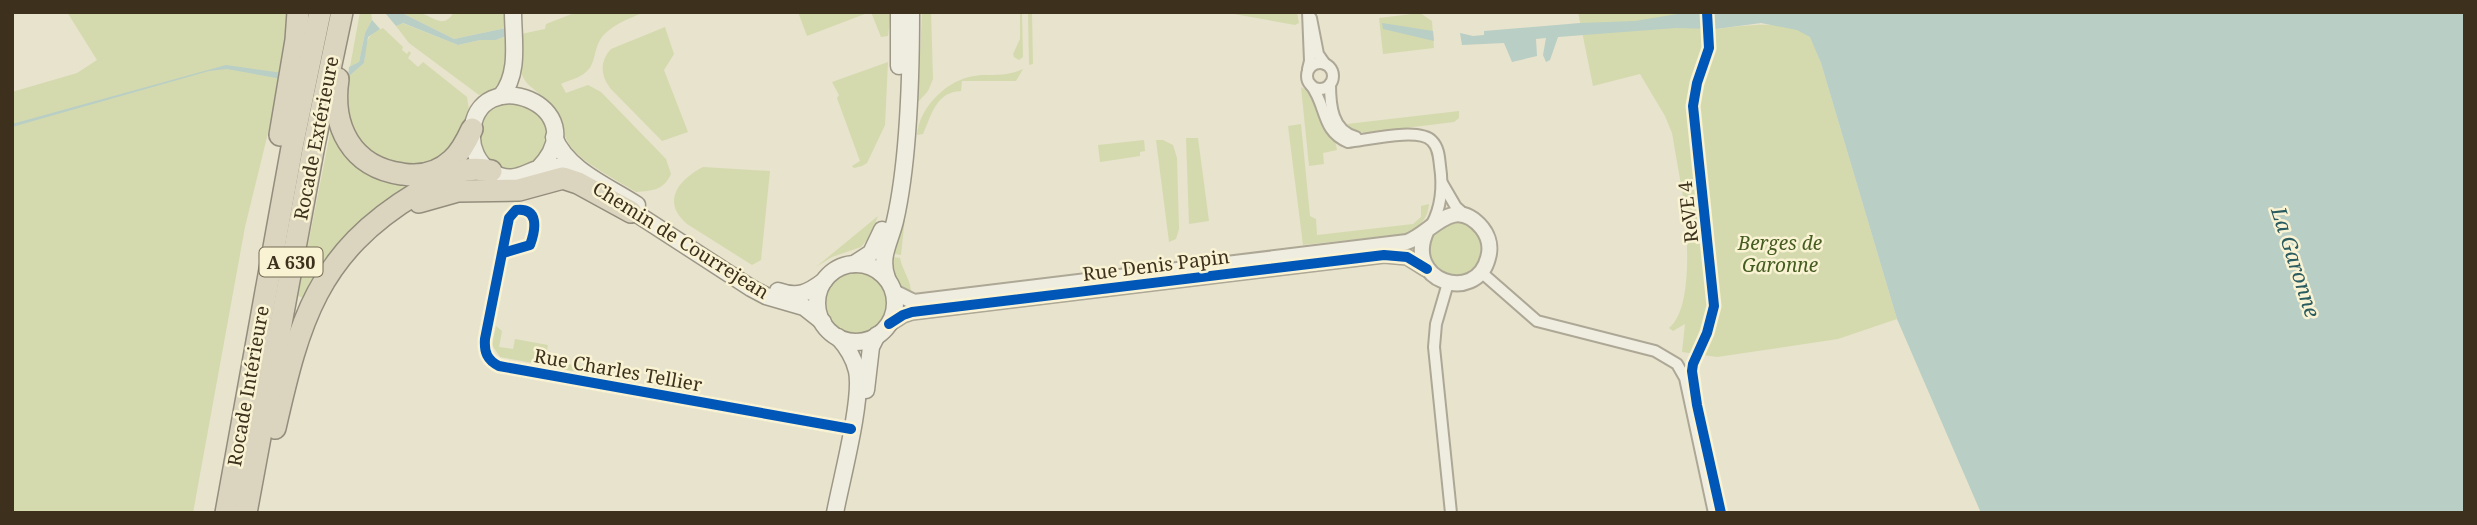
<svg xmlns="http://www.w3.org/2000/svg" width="2477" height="525" font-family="'Noto Serif',serif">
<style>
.green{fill:#d4daae}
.water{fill:#b9cec4}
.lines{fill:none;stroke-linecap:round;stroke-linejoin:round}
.minor-casing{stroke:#ada796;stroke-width:14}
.tertiary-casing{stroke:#ada796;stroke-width:18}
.secondary-casing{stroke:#9d9786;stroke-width:19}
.motorway-casing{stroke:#938d7d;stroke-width:24}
.minor{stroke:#efece0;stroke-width:10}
.tertiary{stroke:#efece0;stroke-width:14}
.secondary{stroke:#efece0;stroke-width:16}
.motorway{stroke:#dbd4be;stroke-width:21}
.cycleway-casing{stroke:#f9f3d3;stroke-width:15}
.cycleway{stroke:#0057b8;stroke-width:10}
.labels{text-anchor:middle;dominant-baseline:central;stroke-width:5;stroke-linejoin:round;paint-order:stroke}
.shield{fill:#f9f3d3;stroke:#756b54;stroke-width:2}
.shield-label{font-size:18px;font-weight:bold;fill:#3d311d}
.street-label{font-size:19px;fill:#3d311d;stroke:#f9f3d3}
.park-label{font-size:19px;font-style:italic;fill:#455c21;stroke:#f9f3d3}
.water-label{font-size:21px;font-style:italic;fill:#2a5b5f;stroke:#f9f3d3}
</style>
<rect width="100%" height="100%" fill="#e8e3cd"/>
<g class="green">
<path d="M67,12H287L292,35L245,227L193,513H12V92L77,73L97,60Z"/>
<path d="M360,12H371L372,20L365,33L359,62L350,67Z"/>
<path d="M388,12C397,12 412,10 421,13C435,18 444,29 454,12H506V28L454,39L404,14H386Z"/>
<path d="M577,12H646C631,17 606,27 599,42C594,51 595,65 586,72C580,78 569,80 561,84L566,93L588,85L601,92L666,159L671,174C664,190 652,191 636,192C617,180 580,162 569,144C562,133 561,119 554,109C547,99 538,93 530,86C515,73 520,52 521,34L545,29L546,24Z"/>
<path d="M798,12H870L807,36Z"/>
<path d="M871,12H891L888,36L881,37Z"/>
<path d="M922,12H931L933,79L928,91L918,102Z"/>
<path d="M1020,12H1022L1023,57L1019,60L1014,57L1013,54L1020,39Z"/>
<path d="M1028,12H1032L1033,64L1029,65Z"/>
<path d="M1223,12H1297L1299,23L1295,25Z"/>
<path d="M1578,12H1716L1717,29C1739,26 1793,18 1810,37C1815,43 1818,56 1821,63L1897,319L1838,339L1717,357L1682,352L1685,324L1673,331L1669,328C1693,309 1687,238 1685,210L1687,208H1685L1672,133L1665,116L1640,74L1593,86Z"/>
<path d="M1420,13L1432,21L1434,48L1383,54L1379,18Z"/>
<path d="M402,23L458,45L480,40H496L506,36C505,59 510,92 479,95L409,43L396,26Z"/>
<path d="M665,27L674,54L664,70L688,132L662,141L610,88C600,74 600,61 611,49Z"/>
<path d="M383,28L403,47L402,50L407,54L409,51L411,53L408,58L418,67L423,62L467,97L469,110L464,132L447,156L413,169L375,158L350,130L343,101L348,77L364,63C367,45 363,36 383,28Z"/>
<path d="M888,62L885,125L867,163L862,166L854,168L852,166L860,161L837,98L839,95L832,82Z"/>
<path d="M1023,69L1016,81H962L961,91C936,92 932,114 923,134L917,135C919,109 944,83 969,77C990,72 1000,79 1023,69Z"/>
<path d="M1301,87C1317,95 1335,133 1337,150L1323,153L1324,164L1309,166Z"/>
<circle cx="513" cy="136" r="34"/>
<path d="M1459,111V118L1454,122L1365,133L1354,131L1347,124Z"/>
<path d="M333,118L352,154L427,178L306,299L298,296Z"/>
<path d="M1301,124L1310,216L1316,219L1317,235L1413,224L1421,217V206L1429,204C1428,219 1418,230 1404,234L1303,245L1288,126Z"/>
<path d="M1186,138H1198L1209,221L1189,224Z"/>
<path d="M1144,140L1145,151L1140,152V156L1100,162L1098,145Z"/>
<path d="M1156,140H1163L1173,145L1177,158L1179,229L1176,239L1169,242Z"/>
<path d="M703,167L770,171L761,260L752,265L687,224C661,202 678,180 703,167Z"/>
<path d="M906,208L901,255L888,253L901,211Z"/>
<path d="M878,216L870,236L861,247L832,257L816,267Z"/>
<path d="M1454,222C1478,223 1481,236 1484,256L1470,276L1444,278L1428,259C1429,234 1431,231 1454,222Z"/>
<path d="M888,256L900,258C903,273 912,280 911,296C898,287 888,272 888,256Z"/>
<circle cx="855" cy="303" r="31"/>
<path d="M496,326L502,331L499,347L513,349L515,339L548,345L544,365L500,357L492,345Z"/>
<path d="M555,362L592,368L591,374L554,368Z"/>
</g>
<g class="water">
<path d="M1689,12H2465V513H1981L1897,319L1821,63L1810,37L1797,30L1761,23L1716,29L1676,28L1558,37L1550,60L1546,62L1543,55L1546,38L1536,39L1537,56L1512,62L1504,43L1462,45L1460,33L1473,36L1484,35V31L1580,23L1635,21Z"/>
<path d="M386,14H404L454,39L506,28V36L496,40H480L458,45L403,23L396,26Z"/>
<path d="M372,20L380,29L368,37L364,63L348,77L349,67L359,62L365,33Z"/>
<path d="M1382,23L1433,31L1434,41L1383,29Z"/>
<path d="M226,65L283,73L282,79L227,69L209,71L12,127V124Z"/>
</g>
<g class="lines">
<defs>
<g id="minor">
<path d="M1308,12L1310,61L1308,69"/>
<path d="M1311,18L1318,54L1325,64"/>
<circle cx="1320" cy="76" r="13"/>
<path d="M1330,84C1330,105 1332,131 1356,137"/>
<path d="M1311,85C1327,106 1321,131 1348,142C1367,140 1419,127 1432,141C1439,148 1439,158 1440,166C1443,186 1441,207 1432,224"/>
<path d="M1442,183L1456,207L1466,216"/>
<path d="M503,253L530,245C536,229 539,207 516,210L509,218L485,339C484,352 487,360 499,366L851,429"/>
<path d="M1481,272L1537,321L1655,351L1677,364L1685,378L1714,513"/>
<path d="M1448,283L1436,324L1434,347L1451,513"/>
</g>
<g id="tertiary">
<path d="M894,292L914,302L1407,242C1432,233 1453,194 1482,228C1489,237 1491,248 1488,258C1476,305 1402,281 1427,230"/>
<path d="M889,324L903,315L912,312L1384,255L1407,257L1426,269"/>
</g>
<g id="secondary">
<path d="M899,66V12"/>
<path d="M501,96C520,73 513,40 513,12"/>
<path d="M554,137C567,170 608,186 637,205"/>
<path d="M538,169C600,106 475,59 472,134C471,148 478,163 490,171C516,188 528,167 551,166C563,166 571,172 581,177"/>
<path d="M623,205L751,288L766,296L804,307L823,322"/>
<path d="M854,264L871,253L882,230"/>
<circle cx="856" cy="303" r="39"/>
<path d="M887,278C879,257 890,242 895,221C909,160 911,75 911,12"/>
<path d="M778,291C798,298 808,293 824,281"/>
<path d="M866,390L871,347L877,335"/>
<path d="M835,513C841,481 863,399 857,371C854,358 847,347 838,337"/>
</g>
<g id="motorway">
<path d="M338,79C331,126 351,167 402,174C420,177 438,173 452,160C461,152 467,140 472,129"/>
<path d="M280,135L296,40L298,12"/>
<path d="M419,202L458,191L519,190L563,178L578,183L631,212"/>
<path d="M275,428C299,322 317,253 417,193C442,178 461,164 491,171"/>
<path d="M226,513L293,142L320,12"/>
<path d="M246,513L314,145L342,12"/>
</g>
</defs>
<use href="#minor" class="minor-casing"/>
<use href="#tertiary" class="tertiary-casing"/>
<use href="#secondary" class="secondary-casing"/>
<use href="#motorway" class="motorway-casing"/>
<use href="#minor" class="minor"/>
<use href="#tertiary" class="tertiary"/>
<use href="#secondary" class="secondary"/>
<use href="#motorway" class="motorway"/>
<defs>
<g id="cycleway">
<path d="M1707,12L1709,48L1697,83L1693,106L1714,306L1707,333L1693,364L1692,371L1697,405L1721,513"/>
<path d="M503,253L530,245C536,229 539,207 516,210L509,218L485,339C484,352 487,360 499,366L851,429"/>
<path d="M889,324L903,315L912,312L1384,255L1407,257L1427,269"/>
</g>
</defs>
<use href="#cycleway" class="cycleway-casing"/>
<use href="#cycleway" class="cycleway"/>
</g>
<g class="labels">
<rect class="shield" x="259.5" y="247.5" width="63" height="29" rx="5"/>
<g class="shield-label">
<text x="291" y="262">A 630</text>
</g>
<g class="street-label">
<text transform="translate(316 138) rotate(-79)">Rocade Extérieure</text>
<text transform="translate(1688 212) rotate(-96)">ReVE 4</text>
<text transform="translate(681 240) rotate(32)">Chemin de Courrejean</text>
<text transform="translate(1156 265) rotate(-7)">Rue Denis Papin</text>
<text transform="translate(618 370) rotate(10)">Rue Charles Tellier</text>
<text transform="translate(248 386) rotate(-80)">Rocade Intérieure</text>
</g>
<g class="park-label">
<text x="1780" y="243">Berges de<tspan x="1780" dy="22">Garonne</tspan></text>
</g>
<g class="water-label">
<text transform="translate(2296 262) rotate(72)">La Garonne</text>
</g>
</g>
<rect width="2477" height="525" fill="none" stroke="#3d311d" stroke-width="28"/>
</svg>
